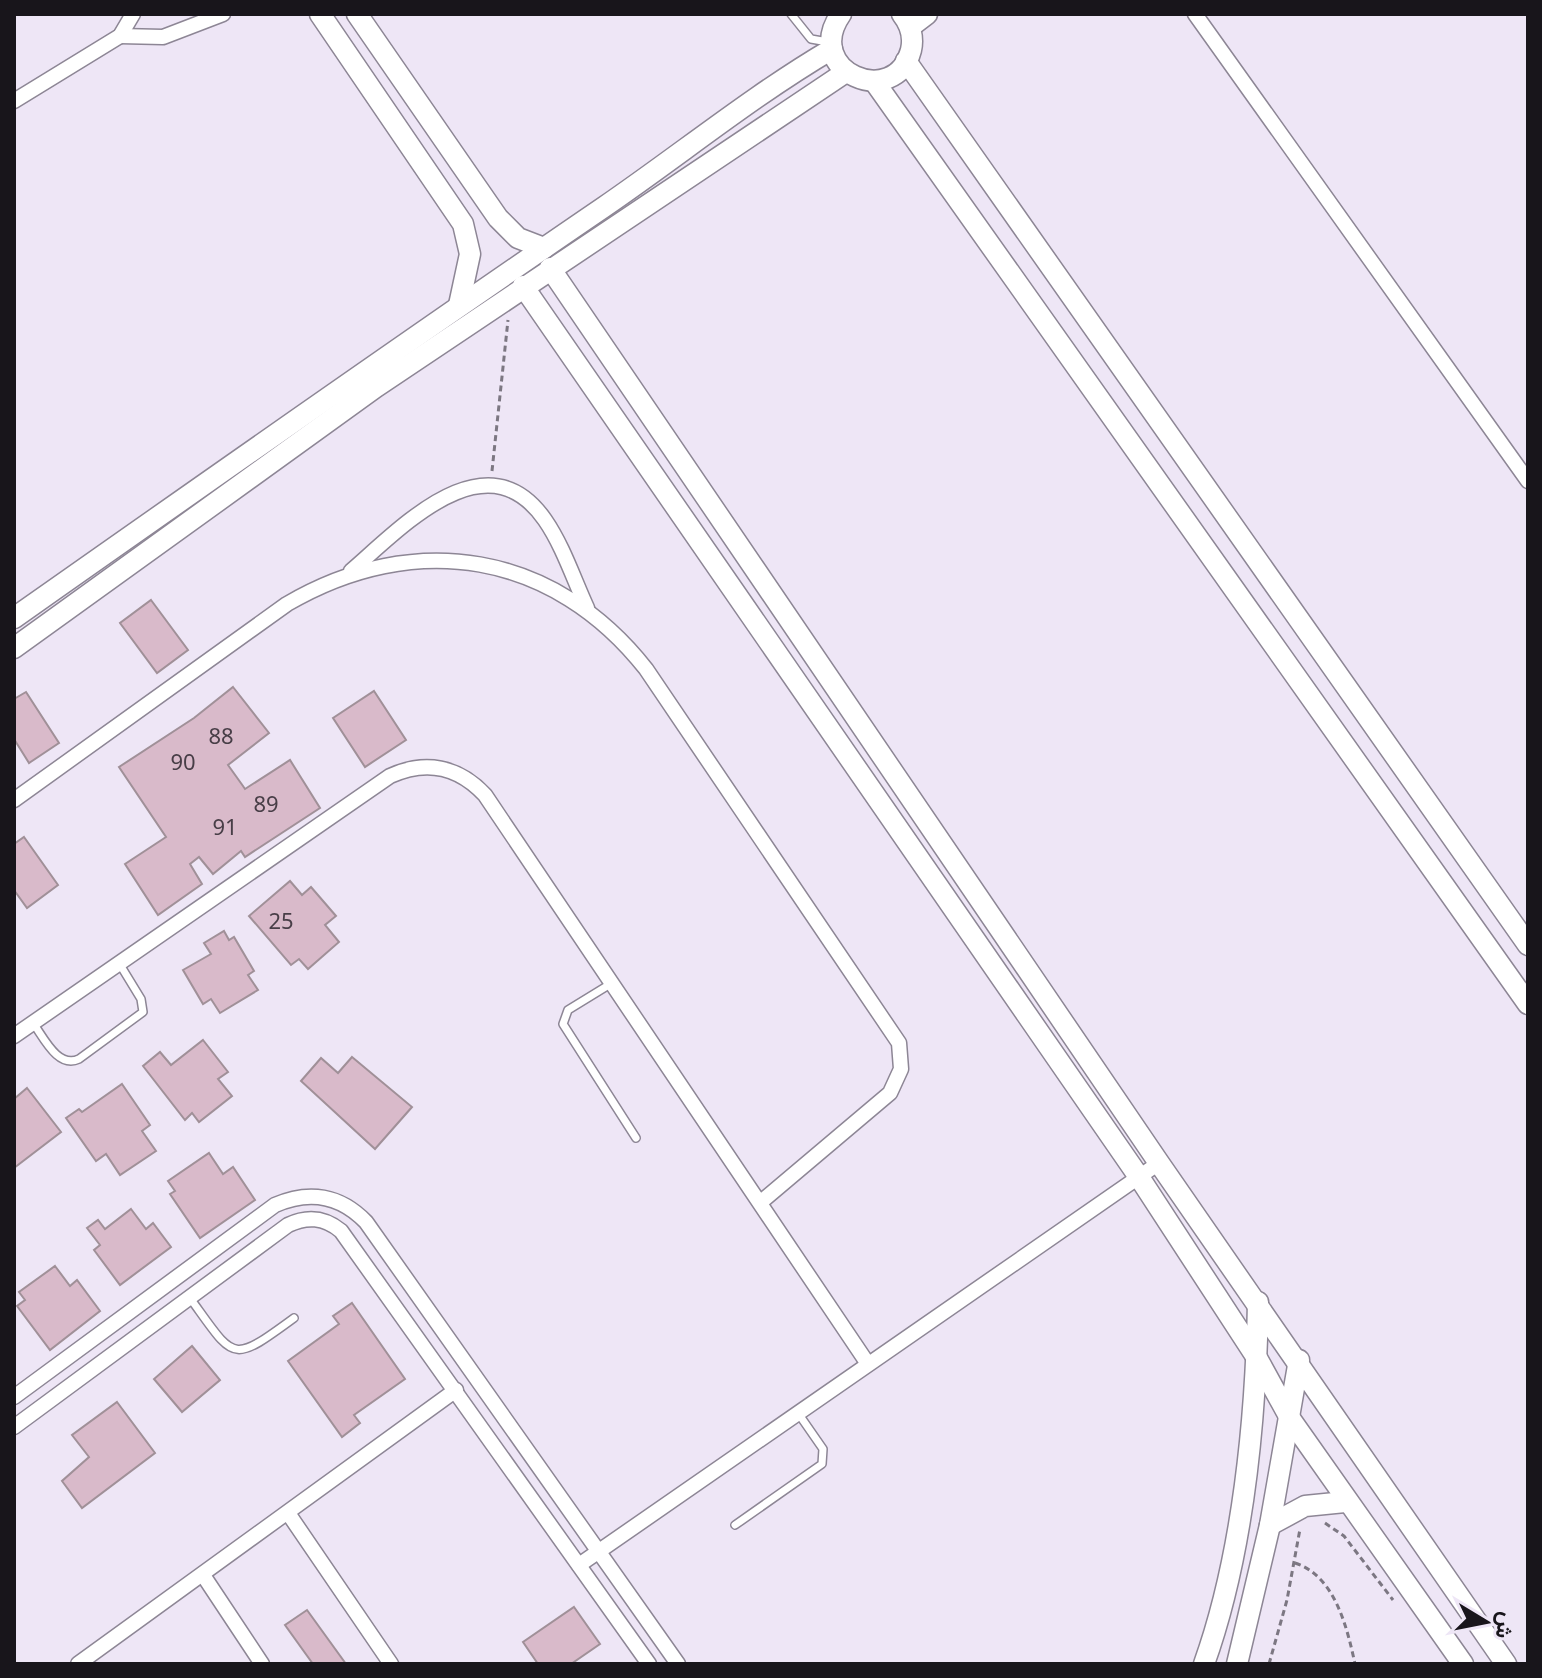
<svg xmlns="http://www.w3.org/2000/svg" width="1542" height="1678" font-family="'Noto Sans',Vazirmatn,sans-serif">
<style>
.building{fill:#d9baca;stroke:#a09098;stroke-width:2}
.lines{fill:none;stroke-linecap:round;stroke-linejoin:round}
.lane-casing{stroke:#8d8695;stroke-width:10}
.street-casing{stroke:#8d8695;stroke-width:17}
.secondary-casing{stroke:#8d8695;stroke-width:23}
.path{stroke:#7c7782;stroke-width:3;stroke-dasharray:6 4;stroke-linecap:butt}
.lane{stroke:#fff;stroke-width:7}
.street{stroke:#fff;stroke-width:14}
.secondary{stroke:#fff;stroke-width:20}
.labels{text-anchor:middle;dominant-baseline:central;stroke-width:7;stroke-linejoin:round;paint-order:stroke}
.number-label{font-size:22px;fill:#483e47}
</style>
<rect width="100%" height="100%" fill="#eee6f6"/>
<g class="building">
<path d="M151,600L188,650L157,673L120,623Z"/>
<path d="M233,687L269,733L228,765L243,786L245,789L290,760L320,808L245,857L241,851L213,874L199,857L190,864L202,884L158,915L125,864L166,837L119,767L194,718Z"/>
<path d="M374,691L406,740L365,767L333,718Z"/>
<path d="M26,692L59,743L29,763L14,739V699Z"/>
<path d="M24,837L58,885L27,908L14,890V844Z"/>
<path d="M290,881L302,895L311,887L336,916L325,925L339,942L308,969L299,959L291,965L249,916Z"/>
<path d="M224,931L229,940L234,937L254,971L248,975L258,990L220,1013L211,999L203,1004L183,970L211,954L204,943Z"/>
<path d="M203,1040L228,1072L218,1079L232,1096L199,1122L192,1113L185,1120L143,1066L160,1052L171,1065Z"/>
<path d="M352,1057L412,1107L375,1149L301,1081L321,1058L338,1073Z"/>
<path d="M122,1084L150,1125L142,1131L156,1151L120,1175L106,1154L96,1161L66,1118L79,1109L82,1112Z"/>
<path d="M27,1088L61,1132L14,1168V1099Z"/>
<path d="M209,1153L223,1174L233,1167L255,1200L200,1238L170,1194L175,1191L168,1181Z"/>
<path d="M131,1209L146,1229L153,1223L171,1247L120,1285L94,1250L100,1245L87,1228L98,1220L105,1229Z"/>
<path d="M55,1266L70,1286L77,1280L100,1311L50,1350L17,1306L25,1300L19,1292Z"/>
<path d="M352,1303L405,1379L354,1415L360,1423L342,1437L288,1361L339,1324L333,1316Z"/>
<path d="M192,1346L220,1380L182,1412L154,1379Z"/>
<path d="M117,1402L155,1453L82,1508L62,1481L89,1457L72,1435Z"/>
<path d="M574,1607L600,1644L571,1664H538L523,1642Z"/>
<path d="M307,1610L346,1664H313L285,1625Z"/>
</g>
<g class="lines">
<defs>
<g id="lane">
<path d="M791,14L811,39L828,42"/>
<path d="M612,983L568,1010L563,1024L636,1138"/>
<path d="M33,1023C44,1038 58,1069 79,1059L143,1012L141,999L119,963"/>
<path d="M190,1298C235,1360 230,1365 294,1318"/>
<path d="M735,1525L822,1464L823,1449L798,1413"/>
</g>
<g id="street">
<path d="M1195,14L1528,481"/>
<path d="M120,36L163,37L223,14"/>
<path d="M14,101L120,36L133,14"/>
<path d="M351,571C400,529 486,435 545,520C563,546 574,580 587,608"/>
<path d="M14,800L287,604C415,529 554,552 646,669L899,1043L901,1069L890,1093L761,1202"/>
<path d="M14,1036L390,776C425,760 458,766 485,795L868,1364"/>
<path d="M14,1397L275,1205C309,1190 340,1195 366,1222L678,1664"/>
<path d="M14,1427L288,1225C307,1216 324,1217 341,1231L649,1664"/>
<path d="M288,1513L391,1664"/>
<path d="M579,1565L1159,1163"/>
<path d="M203,1575L262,1664"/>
<path d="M78,1664L456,1390"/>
</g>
<g id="secondary">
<path d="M320,14L463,224L470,254L459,305"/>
<path d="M357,14L498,218L518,238L544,248"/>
<path d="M841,14C801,71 895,111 911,50C914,37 910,24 902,14"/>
<path d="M910,27L927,14"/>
<path d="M906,61L1528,945"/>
<path d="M874,81L1528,1004"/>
<path d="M550,268L1159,1163L1506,1664"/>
<path d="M523,286L1139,1177L1257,1358L1291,1420L1463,1664"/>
<path d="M14,618C210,480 406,342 604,207C680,155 752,96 832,49"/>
<path d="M14,648L376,387L846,72"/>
<path d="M1270,1525L1305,1506L1345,1502"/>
<path d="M1204,1664C1243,1555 1256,1418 1258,1302"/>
<path d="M1237,1664L1270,1525L1299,1360"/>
</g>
</defs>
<use href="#lane" class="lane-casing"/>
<use href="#street" class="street-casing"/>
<use href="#secondary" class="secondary-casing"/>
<g class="path">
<path d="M492,471L508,320"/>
<path d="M1325,1523L1344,1536L1393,1600"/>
<path d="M1295,1563C1335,1576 1347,1627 1355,1664"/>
<path d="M1269,1664L1287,1600L1300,1529"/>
</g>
<use href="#lane" class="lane"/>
<use href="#street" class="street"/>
<use href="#secondary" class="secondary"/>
</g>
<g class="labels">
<g class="number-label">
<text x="221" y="735">88</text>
<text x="183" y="761">90</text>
<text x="266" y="803">89</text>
<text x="225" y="826">91</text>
<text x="281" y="920">25</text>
</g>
</g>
<rect width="1542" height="1678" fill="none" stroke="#18151b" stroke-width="32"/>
<g transform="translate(1486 1622) rotate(100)" stroke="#eee6f6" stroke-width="6" paint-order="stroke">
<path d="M0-6L14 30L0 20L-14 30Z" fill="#18151b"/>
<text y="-12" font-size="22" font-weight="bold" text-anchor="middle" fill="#18151b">ش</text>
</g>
</svg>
